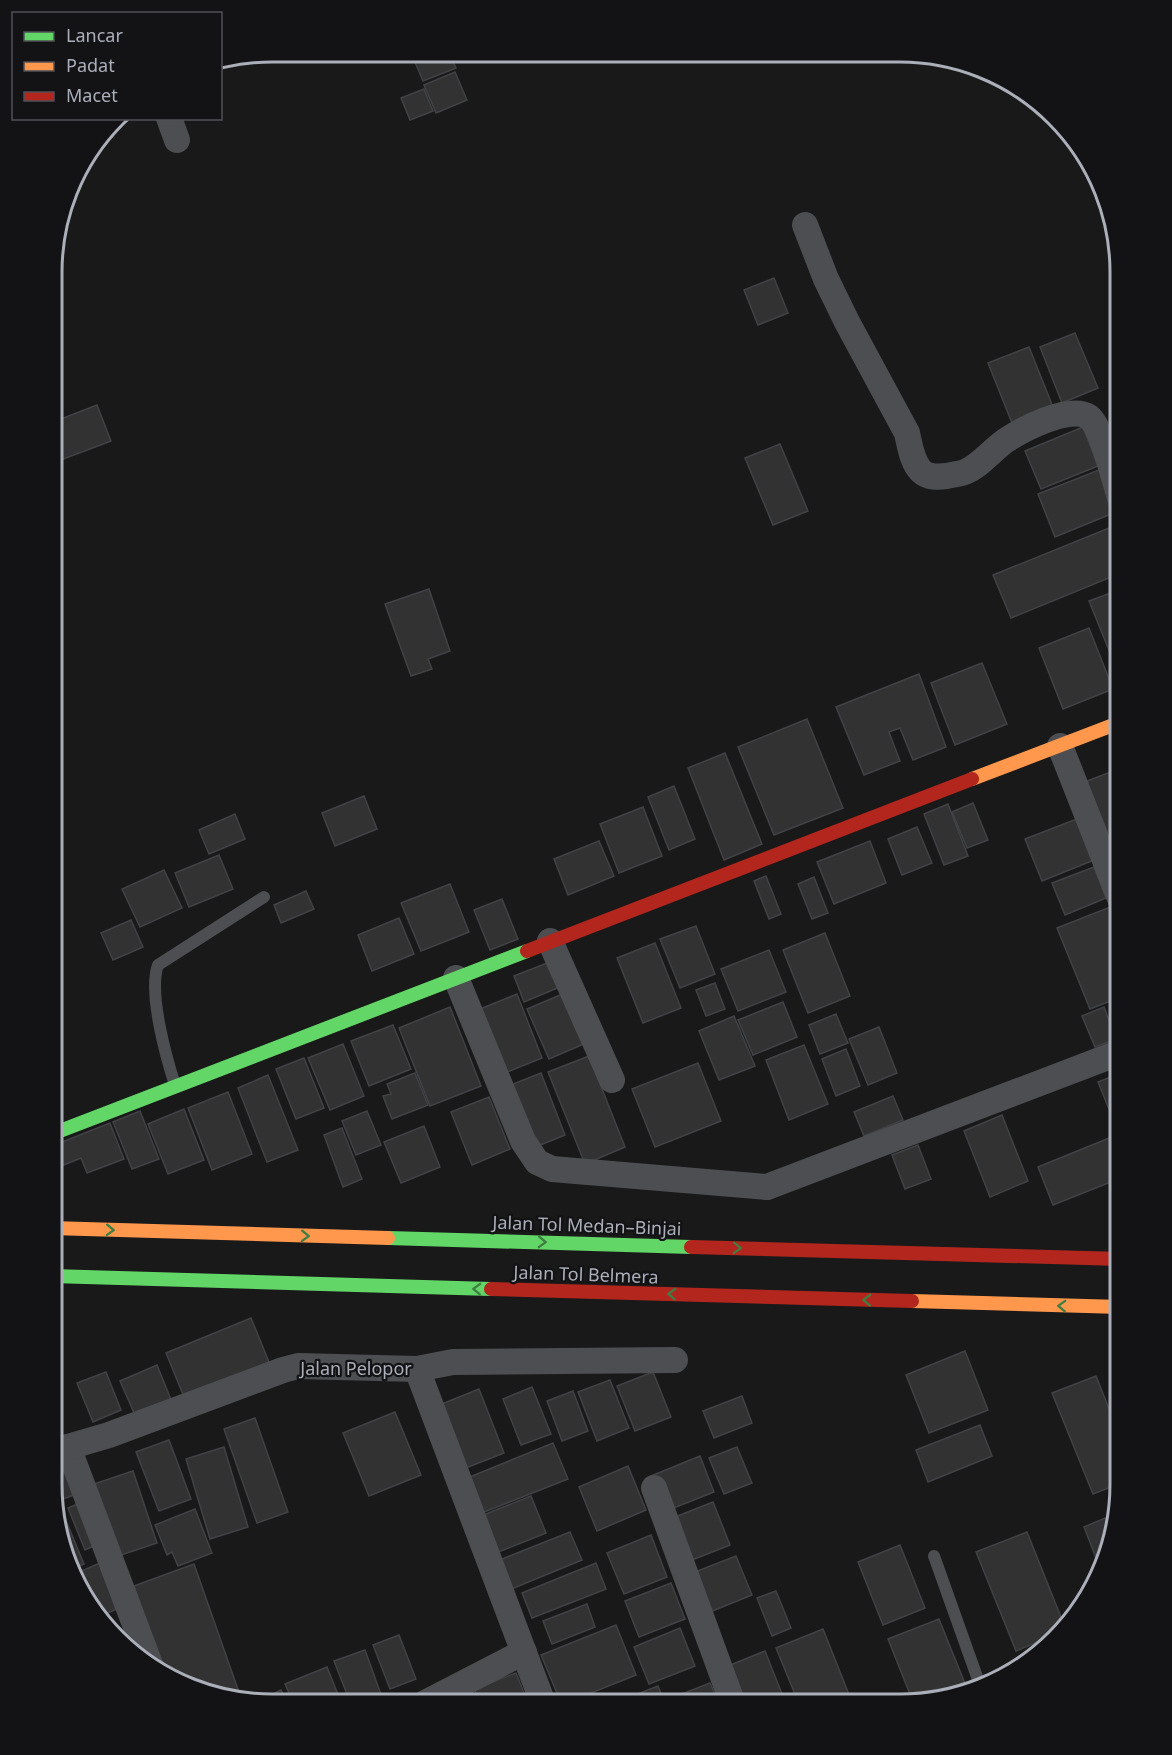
<svg xmlns="http://www.w3.org/2000/svg" width="1172" height="1755" font-family="'Noto Sans',sans-serif">
<style>
.building{fill:#323233;stroke:#414245;stroke-width:1.5}
.lines{fill:none;stroke-linecap:round;stroke-linejoin:round}
.lane{stroke:#4d4e52;stroke-width:12}
.street{stroke:#4d4e52;stroke-width:26}
.fast{stroke:#63d668;stroke-width:14}
.slow{stroke:#ff974d;stroke-width:14}
.jam{stroke:#b3261e;stroke-width:14}
.oneway{stroke:#3f7e43}
.labels{text-anchor:middle;dominant-baseline:central;stroke-width:4.5;stroke-linejoin:round;paint-order:stroke}
.street-label{font-size:18px;fill:#abafba;stroke:#131315}
.rim{fill:none;stroke:#abafba;stroke-width:3}
</style>
<rect width="100%" height="100%" fill="#191919"/>
<g class="building">
<path d="M440,51L449,52L456,68L423,81L415,62Z"/>
<path d="M455,72L467,100L436,113L424,85Z"/>
<path d="M424,89L433,111L410,120L401,98Z"/>
<path d="M774,278L788,313L758,325L744,290Z"/>
<path d="M1075,333L1098,388L1062,403L1040,347Z"/>
<path d="M1029,347L1053,407L1012,423L988,363Z"/>
<path d="M97,405L111,441L53,463V422Z"/>
<path d="M1083,427L1098,466L1041,489L1025,451Z"/>
<path d="M780,444L808,511L773,525L745,458Z"/>
<path d="M1099,470L1116,512L1055,537L1038,494Z"/>
<path d="M1119,524L1121,529V573L1011,618L993,575Z"/>
<path d="M429,589L450,651L428,659L432,669L411,676L385,604Z"/>
<path d="M1121,589V680L1089,601Z"/>
<path d="M1089,628L1113,689L1063,709L1039,648Z"/>
<path d="M982,663L1007,724L955,745L931,683Z"/>
<path d="M919,674L946,747L913,760L900,728L889,732L900,761L864,775L836,707Z"/>
<path d="M807,719L843,808L774,835L738,747Z"/>
<path d="M725,753L762,844L724,860L688,768Z"/>
<path d="M1121,768V866L1082,783Z"/>
<path d="M674,786L695,839L669,850L648,797Z"/>
<path d="M364,796L377,829L335,846L322,813Z"/>
<path d="M973,803L988,840L967,848L952,812Z"/>
<path d="M948,804L968,856L944,865L924,814Z"/>
<path d="M643,807L662,856L619,873L600,824Z"/>
<path d="M235,814L245,839L209,854L199,830Z"/>
<path d="M1082,817L1099,858L1042,881L1025,839Z"/>
<path d="M917,827L932,863L902,875L888,839Z"/>
<path d="M599,841L614,876L568,895L554,859Z"/>
<path d="M870,841L886,883L834,904L817,862Z"/>
<path d="M219,855L233,889L189,907L175,873Z"/>
<path d="M1094,867L1106,898L1065,915L1052,883Z"/>
<path d="M164,870L182,908L140,927L122,889Z"/>
<path d="M766,876L781,914L769,919L754,881Z"/>
<path d="M814,877L828,913L812,919L798,884Z"/>
<path d="M450,884L469,932L421,951L401,903Z"/>
<path d="M306,891L314,909L281,923L274,905Z"/>
<path d="M502,899L518,939L490,950L474,910Z"/>
<path d="M1113,906L1121,926V997L1090,1009L1057,928Z"/>
<path d="M399,918L414,954L372,971L358,935Z"/>
<path d="M131,920L143,947L113,960L101,933Z"/>
<path d="M696,926L715,974L680,988L660,939Z"/>
<path d="M825,933L850,996L808,1013L783,950Z"/>
<path d="M655,943L681,1008L643,1023L617,958Z"/>
<path d="M769,950L786,992L738,1011L721,969Z"/>
<path d="M552,961L562,986L524,1002L514,976Z"/>
<path d="M715,983L725,1009L706,1016L696,990Z"/>
<path d="M565,993L586,1043L549,1059L527,1009Z"/>
<path d="M517,994L542,1058L500,1075L475,1011Z"/>
<path d="M783,1002L797,1037L753,1055L738,1020Z"/>
<path d="M450,1007L481,1086L430,1106L399,1028Z"/>
<path d="M1104,1007L1116,1039L1095,1047L1082,1016Z"/>
<path d="M836,1014L848,1043L820,1054L809,1025Z"/>
<path d="M734,1016L755,1066L719,1080L699,1031Z"/>
<path d="M393,1025L411,1069L369,1086L351,1041Z"/>
<path d="M879,1027L897,1073L868,1085L849,1039Z"/>
<path d="M343,1044L364,1096L330,1110L308,1058Z"/>
<path d="M804,1045L828,1104L789,1120L766,1060Z"/>
<path d="M846,1049L860,1086L836,1096L822,1059Z"/>
<path d="M589,1056L625,1147L585,1164L548,1072Z"/>
<path d="M304,1058L324,1108L296,1119L276,1069Z"/>
<path d="M698,1063L721,1121L655,1147L632,1089Z"/>
<path d="M415,1073L428,1105L392,1119L383,1096L391,1094L387,1084Z"/>
<path d="M541,1073L565,1135L533,1148L508,1086Z"/>
<path d="M1121,1073V1178L1053,1205L1038,1167L1119,1134L1098,1082Z"/>
<path d="M268,1075L298,1150L267,1162L238,1088Z"/>
<path d="M228,1092L252,1154L212,1170L188,1108Z"/>
<path d="M893,1096L903,1120L864,1136L854,1112Z"/>
<path d="M489,1097L510,1149L472,1165L451,1112Z"/>
<path d="M184,1109L204,1160L168,1174L148,1124Z"/>
<path d="M140,1111L159,1159L132,1169L113,1122Z"/>
<path d="M367,1111L381,1145L356,1155L342,1121Z"/>
<path d="M1002,1115L1028,1181L990,1197L964,1131Z"/>
<path d="M110,1123L124,1159L87,1173L81,1158L51,1170L52,1146Z"/>
<path d="M424,1126L440,1167L401,1183L384,1142Z"/>
<path d="M342,1128L362,1179L343,1187L324,1135Z"/>
<path d="M918,1145L931,1179L905,1189L892,1155Z"/>
<path d="M251,1318L269,1362L184,1397L166,1353Z"/>
<path d="M965,1351L988,1410L929,1433L906,1375Z"/>
<path d="M157,1365L174,1407L138,1422L120,1381Z"/>
<path d="M106,1372L121,1410L93,1422L77,1383Z"/>
<path d="M653,1372L671,1417L635,1431L617,1386Z"/>
<path d="M1096,1376L1121,1439V1483L1093,1494L1052,1393Z"/>
<path d="M610,1380L629,1428L597,1441L578,1392Z"/>
<path d="M532,1387L551,1434L521,1445L503,1399Z"/>
<path d="M479,1389L504,1453L458,1471L432,1408Z"/>
<path d="M573,1391L588,1431L562,1441L547,1401Z"/>
<path d="M742,1396L752,1423L714,1438L703,1411Z"/>
<path d="M395,1412L421,1475L369,1496L343,1433Z"/>
<path d="M255,1418L288,1512L257,1523L224,1429Z"/>
<path d="M980,1425L992,1456L928,1482L916,1450Z"/>
<path d="M169,1440L191,1499L159,1511L136,1452Z"/>
<path d="M553,1443L568,1479L474,1516L460,1481Z"/>
<path d="M224,1447L248,1527L210,1539L186,1459Z"/>
<path d="M737,1447L752,1483L724,1494L709,1458Z"/>
<path d="M700,1456L714,1492L666,1511L651,1476Z"/>
<path d="M628,1466L646,1510L597,1531L579,1487Z"/>
<path d="M65,1471L74,1495L55,1502L51,1477Z"/>
<path d="M133,1471L157,1543L115,1557L91,1485Z"/>
<path d="M531,1496L546,1533L491,1555L476,1518Z"/>
<path d="M83,1502L100,1543L85,1550L68,1508Z"/>
<path d="M713,1502L730,1545L687,1562L670,1519Z"/>
<path d="M195,1509L212,1553L178,1566L172,1552L167,1555L155,1525Z"/>
<path d="M62,1511L84,1564L69,1570L57,1513Z"/>
<path d="M1117,1513L1109,1555L1101,1571L1084,1527Z"/>
<path d="M570,1532L582,1560L509,1590L497,1561Z"/>
<path d="M1027,1532L1065,1627L1060,1633L1016,1651L976,1552Z"/>
<path d="M651,1535L667,1577L624,1594L607,1553Z"/>
<path d="M900,1545L925,1608L883,1625L858,1562Z"/>
<path d="M736,1556L752,1595L705,1614L690,1574Z"/>
<path d="M100,1563L119,1608L96,1618L72,1575Z"/>
<path d="M596,1563L606,1589L532,1618L522,1593Z"/>
<path d="M194,1564L241,1698L235,1700L187,1687L165,1675L134,1586Z"/>
<path d="M671,1583L685,1619L639,1637L625,1601Z"/>
<path d="M776,1591L791,1628L772,1636L757,1598Z"/>
<path d="M587,1604L595,1627L552,1644L543,1621Z"/>
<path d="M939,1619L968,1691L913,1702L888,1639Z"/>
<path d="M616,1625L636,1675L566,1703H561L541,1655Z"/>
<path d="M680,1628L695,1666L649,1684L634,1647Z"/>
<path d="M823,1629L850,1697L831,1704H799L776,1648Z"/>
<path d="M399,1635L416,1679L390,1689L373,1645Z"/>
<path d="M365,1650L384,1703L350,1702L334,1661Z"/>
<path d="M765,1651L786,1704H737L723,1668Z"/>
<path d="M327,1667L341,1702H293L285,1684Z"/>
<path d="M516,1673L528,1703H480L474,1689Z"/>
<path d="M710,1683L719,1703H674L672,1698Z"/>
<path d="M658,1686L665,1703H617V1702Z"/>
<path d="M281,1690L287,1702H255Z"/>
</g>
<g class="lines">
<g class="lane">
<path d="M175,1085C166,1057 148,992 158,965L264,897"/>
<path d="M934,1556L981,1688"/>
</g>
<g class="street">
<path d="M169,118L177,140"/>
<path d="M805,225L826,279L847,322L907,433C910,446 912,462 921,471C928,478 938,477 947,476C953,474 960,474 965,472C980,466 991,451 1005,441C1021,430 1070,404 1089,417C1102,427 1115,483 1121,501"/>
<path d="M1060,746L1121,901"/>
<path d="M550,941L612,1080"/>
<path d="M456,978L523,1141L537,1162L552,1169L767,1187L1121,1052"/>
<path d="M417,1369L543,1703"/>
<path d="M68,1447L151,1667"/>
<path d="M51,1452L109,1435L283,1370L298,1366L417,1369L453,1362L675,1360"/>
<path d="M654,1488L733,1704"/>
<path d="M425,1703L524,1652"/>
</g>
<g class="fast">
<path d="M52,1134L527,951"/>
<path d="M388,1238L691,1247"/>
<path d="M51,1276L491,1289"/>
</g>
<g class="slow">
<path d="M972,779L1121,722"/>
<path d="M51,1228L388,1238"/>
<path d="M912,1301L1121,1307"/>
</g>
<g class="jam">
<path d="M527,951L972,779"/>
<path d="M691,1247L1121,1259"/>
<path d="M491,1289L912,1301"/>
</g>
</g>
<defs><path id="oneway-chevron" d="M-2-3.5L2.5 0L-2 3.5" fill="none" stroke-width="1.6" stroke-linecap="round" stroke-linejoin="round" transform="scale(1.5)"/></defs>
<g class="oneway">
<use href="#oneway-chevron" transform="translate(110 1230) rotate(2)"/>
<use href="#oneway-chevron" transform="translate(305 1236) rotate(2)"/>
<use href="#oneway-chevron" transform="translate(542 1242) rotate(2)"/>
<use href="#oneway-chevron" transform="translate(737 1248) rotate(2)"/>
<use href="#oneway-chevron" transform="translate(477 1289) rotate(-178)"/>
<use href="#oneway-chevron" transform="translate(672 1294) rotate(-178)"/>
<use href="#oneway-chevron" transform="translate(867 1300) rotate(-178)"/>
<use href="#oneway-chevron" transform="translate(1062 1306) rotate(-178)"/>
</g>
<g class="labels">
<g class="street-label">
<text transform="translate(587 1225) rotate(2)">Jalan Tol Medan–Binjai</text>
<text transform="translate(586 1274) rotate(2)">Jalan Tol Belmera</text>
<text x="356" y="1368">Jalan Pelopor</text>
</g>
</g>
<path d="M0 0H1172V1755H0ZM272 62H900A210 210 0 0 1 1110 272V1484A210 210 0 0 1 900 1694H272A210 210 0 0 1 62 1484V272A210 210 0 0 1 272 62Z" fill="#131315" fill-rule="evenodd"/>
<path class="rim" d="M272 62H900A210 210 0 0 1 1110 272V1484A210 210 0 0 1 900 1694H272A210 210 0 0 1 62 1484V272A210 210 0 0 1 272 62Z"/>
<rect x="12" y="12" width="210" height="108" fill="#131315" stroke="#505157" stroke-width="1.5"/>
<rect x="24" y="32" width="30" height="9" fill="#63d668" stroke="#505157" stroke-width="1.5"/>
<text x="66" y="42" font-size="18" fill="#abafba">Lancar</text>
<rect x="24" y="62" width="30" height="9" fill="#ff974d" stroke="#505157" stroke-width="1.5"/>
<text x="66" y="72" font-size="18" fill="#abafba">Padat</text>
<rect x="24" y="92" width="30" height="9" fill="#b3261e" stroke="#505157" stroke-width="1.5"/>
<text x="66" y="102" font-size="18" fill="#abafba">Macet</text>
</svg>
